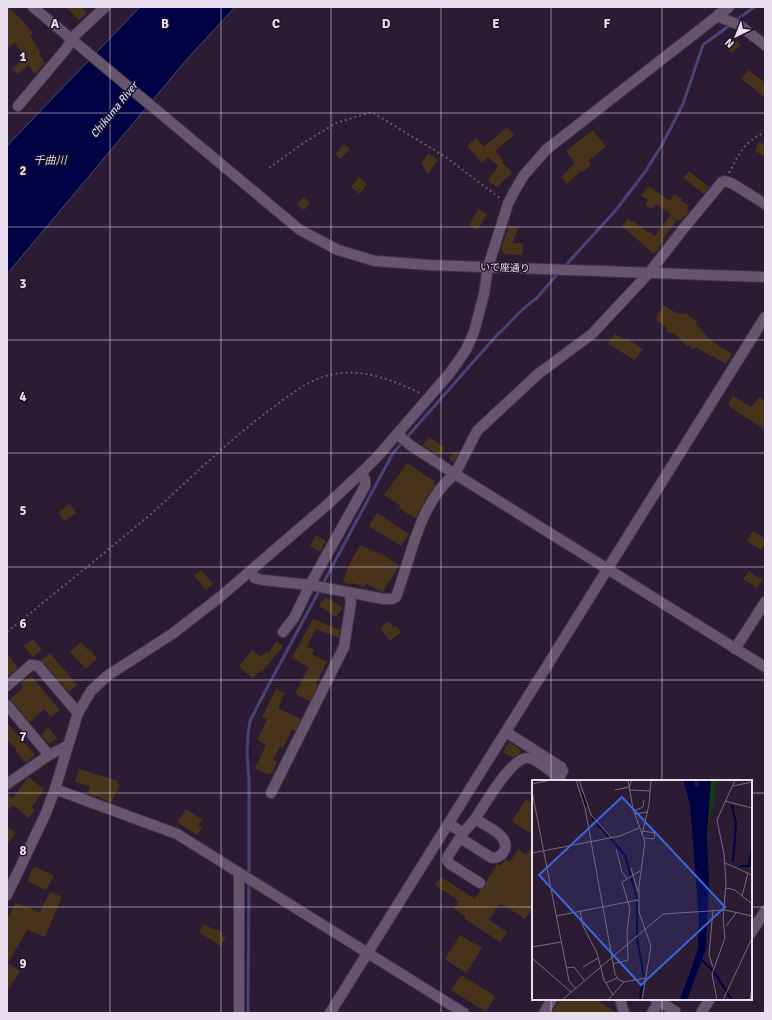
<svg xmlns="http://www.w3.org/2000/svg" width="772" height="1020" font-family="Signika,'Noto Sans JP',sans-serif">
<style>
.water{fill:#000243;stroke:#464476}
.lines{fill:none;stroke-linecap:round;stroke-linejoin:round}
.stream{stroke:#464476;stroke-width:3}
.building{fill:#47331a}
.minor-casing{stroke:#433649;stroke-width:12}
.path{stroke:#66576c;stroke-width:2;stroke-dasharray:2 3;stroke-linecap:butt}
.minor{stroke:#675570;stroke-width:10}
.grid{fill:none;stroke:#e9deee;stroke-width:1;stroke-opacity:0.55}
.labels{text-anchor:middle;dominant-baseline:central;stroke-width:3;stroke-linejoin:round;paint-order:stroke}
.street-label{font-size:10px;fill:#e9deee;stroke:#221229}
.water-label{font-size:11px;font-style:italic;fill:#bdd3fa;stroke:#221229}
.inset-river{fill:none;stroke:#000243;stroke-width:2}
.inset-road{fill:none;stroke:#786a7e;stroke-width:1}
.view{fill:#3c64db;fill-opacity:0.15;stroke:#3c64db;stroke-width:2}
.inset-edge{fill:none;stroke:#e9deee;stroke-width:2}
.grid-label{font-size:13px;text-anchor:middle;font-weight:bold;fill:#e9deee;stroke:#221229;stroke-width:3;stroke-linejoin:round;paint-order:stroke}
</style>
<rect width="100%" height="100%" fill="#2c1c33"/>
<path class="water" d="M140,7H235L187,59L7,274V146Z"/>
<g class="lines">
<g class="stream">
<path d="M564,267L616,210L645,172L662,145L683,104L703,45L754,7"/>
<path d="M249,875V781L247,752L248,735L250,721L267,688L393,453L497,335C509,325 523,306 536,299L559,272"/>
<path d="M248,1013L249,881"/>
</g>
</g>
<g class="building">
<path d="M7,7L19,17L33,33L30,35L41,53L39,54L45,63L36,73H34L29,65L17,74L12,69L25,58L15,42L7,49Z"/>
<path d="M66,7H81L87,13L79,20Z"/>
<path d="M731,36L741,45L732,53L722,44Z"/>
<path d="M749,70L765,83V98L741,78Z"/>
<path d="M507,127L514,135L495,151L504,161L502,162L512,173L502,182L498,188L488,181L499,165L498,166L488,157L482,163L467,146L476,138L484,147Z"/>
<path d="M593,130L606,147L588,161L591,165L582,172L581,171L567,184L561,177L575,163L566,151Z"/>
<path d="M759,142L765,145V156L755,151Z"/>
<path d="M344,144L350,149L341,159L335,154Z"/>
<path d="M429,153L438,160L428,174L421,163Z"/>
<path d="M689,171L709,187L704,194L683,178Z"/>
<path d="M359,177L367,184L360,194L351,187Z"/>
<path d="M648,186L670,201L674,194L682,199L681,201L689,206L687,209L690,210L680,221L677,219L663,239L664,241L654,254L622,226L628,219L632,222L633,220L648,233L649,232L655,236L671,214L655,204L652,209L645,205L648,200L641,196Z"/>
<path d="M303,197L310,203L304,210L297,204Z"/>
<path d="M478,209L487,214L478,230L469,226Z"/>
<path d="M509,225L518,227L513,243H523L522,255L505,254L501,249Z"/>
<path d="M663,305L676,313L687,314L697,322L696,324L709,339L732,354L726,364L713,356L712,357L696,347L693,350L689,345L687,346L675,334L667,332V328L656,320Z"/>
<path d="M615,334L625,340L626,338L643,349L635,360L608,344Z"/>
<path d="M733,396L752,407L759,397L765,401V430L730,407L731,406L728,404Z"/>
<path d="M429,437L445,448L439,456L423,445Z"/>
<path d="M454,451L458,454L454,462L449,459Z"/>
<path d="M407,463L434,481L432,483L436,485L427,496L416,518L415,517L414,518L399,508L401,506L384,495Z"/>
<path d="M70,504L76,513L70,518L69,517L64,521L58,512Z"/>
<path d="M377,513L409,534L401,546L369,526Z"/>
<path d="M753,531L765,539V544L761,550L747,541Z"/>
<path d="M316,535L326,541L320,552L310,546Z"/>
<path d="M360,545L383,555L399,565L383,592L379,591L366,583L365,587L352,583L351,585L343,582L347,569Z"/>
<path d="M201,570L213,584L206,590L194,576Z"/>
<path d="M749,571L762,580L757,588L743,579Z"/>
<path d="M325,597L343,608L336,617L319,606Z"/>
<path d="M313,619L340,630L339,638L316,629L307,647L314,650L312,654L327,662L316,683L318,685L310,701L295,694L309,667L292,658Z"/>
<path d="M389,621L393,627L396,626L401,632L390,641L380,628Z"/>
<path d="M33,639L42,650L33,657L24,646Z"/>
<path d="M277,641L283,646L262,672L260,671L253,679L239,666L252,650L261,657L266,651L268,653Z"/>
<path d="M81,642L88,650L90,649L97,659L86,669L70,652Z"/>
<path d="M7,653L18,668L7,677Z"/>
<path d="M50,653L77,685L69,692L41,660Z"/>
<path d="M31,676L60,710L51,717L44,709L30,722L10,699L24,687L20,683Z"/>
<path d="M276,689L285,693L278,708L301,719L295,731L292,729L283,748L280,746L273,760L277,762L272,774L270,773L269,775L255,768L266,745L257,740L267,720L262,717Z"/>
<path d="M7,723L35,755L26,763L15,751L17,750L7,740Z"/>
<path d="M48,727L57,738L49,744L41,735Z"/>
<path d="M509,742L521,750L519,754L513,758L503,752Z"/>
<path d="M79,769L118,781L117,783L120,784L111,803L96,796V797L88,794L90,786L75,782Z"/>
<path d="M28,777L44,789L32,807L35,810L29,818L13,805L7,811V794L13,798Z"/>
<path d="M526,799L533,804V835L512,821Z"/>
<path d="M186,809L203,820L198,826L202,828L197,835L177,822Z"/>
<path d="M7,826L16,833L7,844Z"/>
<path d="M533,844V908L525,919L500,903L489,920L507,932L500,942L465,919L466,917L454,909L459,901L435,885L441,877L475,899L481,889L485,887L486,882L497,864L500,866L506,859L510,862L518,849L526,855Z"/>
<path d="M34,866L54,876L46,890L27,881Z"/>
<path d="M50,892L62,897L45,937L27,930L8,963L20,971L7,992V919L16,903L40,912Z"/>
<path d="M204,924L214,930L215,928L223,933L221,935L226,938L220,946L199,932Z"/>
<path d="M460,935L482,948L466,973L445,959Z"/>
<path d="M461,975L495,996L486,1012L451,990Z"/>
<path d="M560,999H595L617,1013H552Z"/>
</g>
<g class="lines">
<defs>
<g id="minor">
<path d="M33,7L300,230L338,250L375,261L429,265L765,277"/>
<path d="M719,14L722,18L739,25L765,45"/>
<path d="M72,38L105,7"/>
<path d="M18,106L66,49L72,39"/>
<path d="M397,434L410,445L455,474L765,667"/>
<path d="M250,571L255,578L263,580L310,585L384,599H392L396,597C412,555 419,503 455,474L477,431L538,374L592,334L649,273L684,228L722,182L725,181L733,184L765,204"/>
<path d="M283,632L294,618L310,585L365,486V479L360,474"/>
<path d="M735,649L765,602"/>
<path d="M7,686L31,665L38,666L78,713"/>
<path d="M7,705L49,755"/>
<path d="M506,732L561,767L563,771L557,781"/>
<path d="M7,784L49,755L67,746"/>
<path d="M55,789L177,834L464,1013"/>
<path d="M271,793L344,647L351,602L349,593"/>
<path d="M475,819C484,806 512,756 528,758C536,758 552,773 559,778L561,781"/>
<path d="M449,824L463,833L448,856L447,860L450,864L480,883"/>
<path d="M460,838L492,858C497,858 500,857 503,853C514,837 486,826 475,819L463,833"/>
<path d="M7,895L46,813L55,789L78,713L91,691L107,676L172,634L220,597L328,504L360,474L378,456L449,374L459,360L466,350L474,332L484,294L488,267L508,204L514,192L524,175L547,149L729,7"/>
<path d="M751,933L765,911"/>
<path d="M620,999L624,1013"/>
<path d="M655,999L675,1011L674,1013"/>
<path d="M239,1013V874"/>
<path d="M330,1013L765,317"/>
<path d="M544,1013L552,999"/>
<path d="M652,1013L659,1002"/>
<path d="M701,1013L710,999"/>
</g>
</defs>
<use href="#minor" class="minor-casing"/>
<g class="path">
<path d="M269,168L305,142L336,123L372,112L447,158L501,199"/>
<path d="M729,173C741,151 742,144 765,132"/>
<path d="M7,632C39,606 71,580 103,554C119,540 136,527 152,513C192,477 231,438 275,406C291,394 310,379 330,375C360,367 393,380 420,393"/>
</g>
<use href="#minor" class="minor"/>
</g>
<path class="grid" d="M110,7V1013M221,7V1013M331,7V1013M441,7V1013M551,7V781M662,7V781M7,113H765M7,227H765M7,340H765M7,453H765M7,567H765M7,680H765M7,793H533M751,793H765M7,907H533M751,907H765M551,999V1013M662,999V1013"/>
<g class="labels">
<g class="street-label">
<text transform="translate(505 268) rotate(2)">いて座通り</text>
</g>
<g class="water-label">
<text transform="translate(114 110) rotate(-51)">Chikuma River</text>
<text x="50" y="160">千曲川</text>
</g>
</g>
<g transform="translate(532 780)">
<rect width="220" height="220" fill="#2c1c33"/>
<path d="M179,0H185L175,56Z" fill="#133e0d"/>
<path d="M151,0H162L163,6L166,7L167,0L173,2L179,0L175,56L177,102L174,169L155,220H148L166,169L167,140L158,24Z" fill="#000243"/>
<path class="inset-river" d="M50,12L54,26M200,25L204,43L201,82M60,38L77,57M79,59L93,75L105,119M208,86H217L220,67M105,122V155M105,158L112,197M169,179L182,192L200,220M108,220L111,201"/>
<path class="inset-road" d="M44,0L53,28L83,194L87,200L92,202L114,198M47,0L59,35L79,57M96,0L101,29L113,62L107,106V132L119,166L110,220M0,4L19,0M201,6L220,2M83,10L97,7L100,0M98,10L118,11M0,11L37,201L43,208M193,21L220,28M102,31L111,27L112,20M103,34L115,32M111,51L123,53L122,59L113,58M110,54L117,25L119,0M84,69L90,92L95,99M0,73L88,56L107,48M193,83L220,95M99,88L106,112M194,108L203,110L220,124M210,116L216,93M181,130L177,175L181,187M48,131L51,146L65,173L72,200L81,215M24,136L106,120M194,146L205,132M0,167L29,162M0,178L39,212M81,184L96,180L95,151L98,129L90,102L108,91M51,187L66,178M34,188L42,187L52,200M74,203L85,198M30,220L131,134L193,130L220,136M76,220L92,202M185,220L180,194L193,158L191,139L194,103L192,74L185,40L203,0M191,220L220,158M218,220L220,207"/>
<path class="view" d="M90,17L193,127L109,205L7,95Z"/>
<rect width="220" height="220" class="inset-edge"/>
</g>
<g class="grid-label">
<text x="55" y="28">A</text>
<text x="165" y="28">B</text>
<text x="276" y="28">C</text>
<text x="386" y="28">D</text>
<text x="496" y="28">E</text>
<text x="607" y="28">F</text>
<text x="23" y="61">1</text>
<text x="23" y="175">2</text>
<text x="23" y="288">3</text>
<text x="23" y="401">4</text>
<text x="23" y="515">5</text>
<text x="23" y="628">6</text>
<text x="23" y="741">7</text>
<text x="23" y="855">8</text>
<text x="23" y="968">9</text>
</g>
<rect width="772" height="1020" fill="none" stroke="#e9deee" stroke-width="16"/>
<g transform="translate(736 36) rotate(223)" stroke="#221229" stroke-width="3" paint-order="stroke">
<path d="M0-3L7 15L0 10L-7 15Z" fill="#e9deee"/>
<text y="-6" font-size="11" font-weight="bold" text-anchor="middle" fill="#e9deee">N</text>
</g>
</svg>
